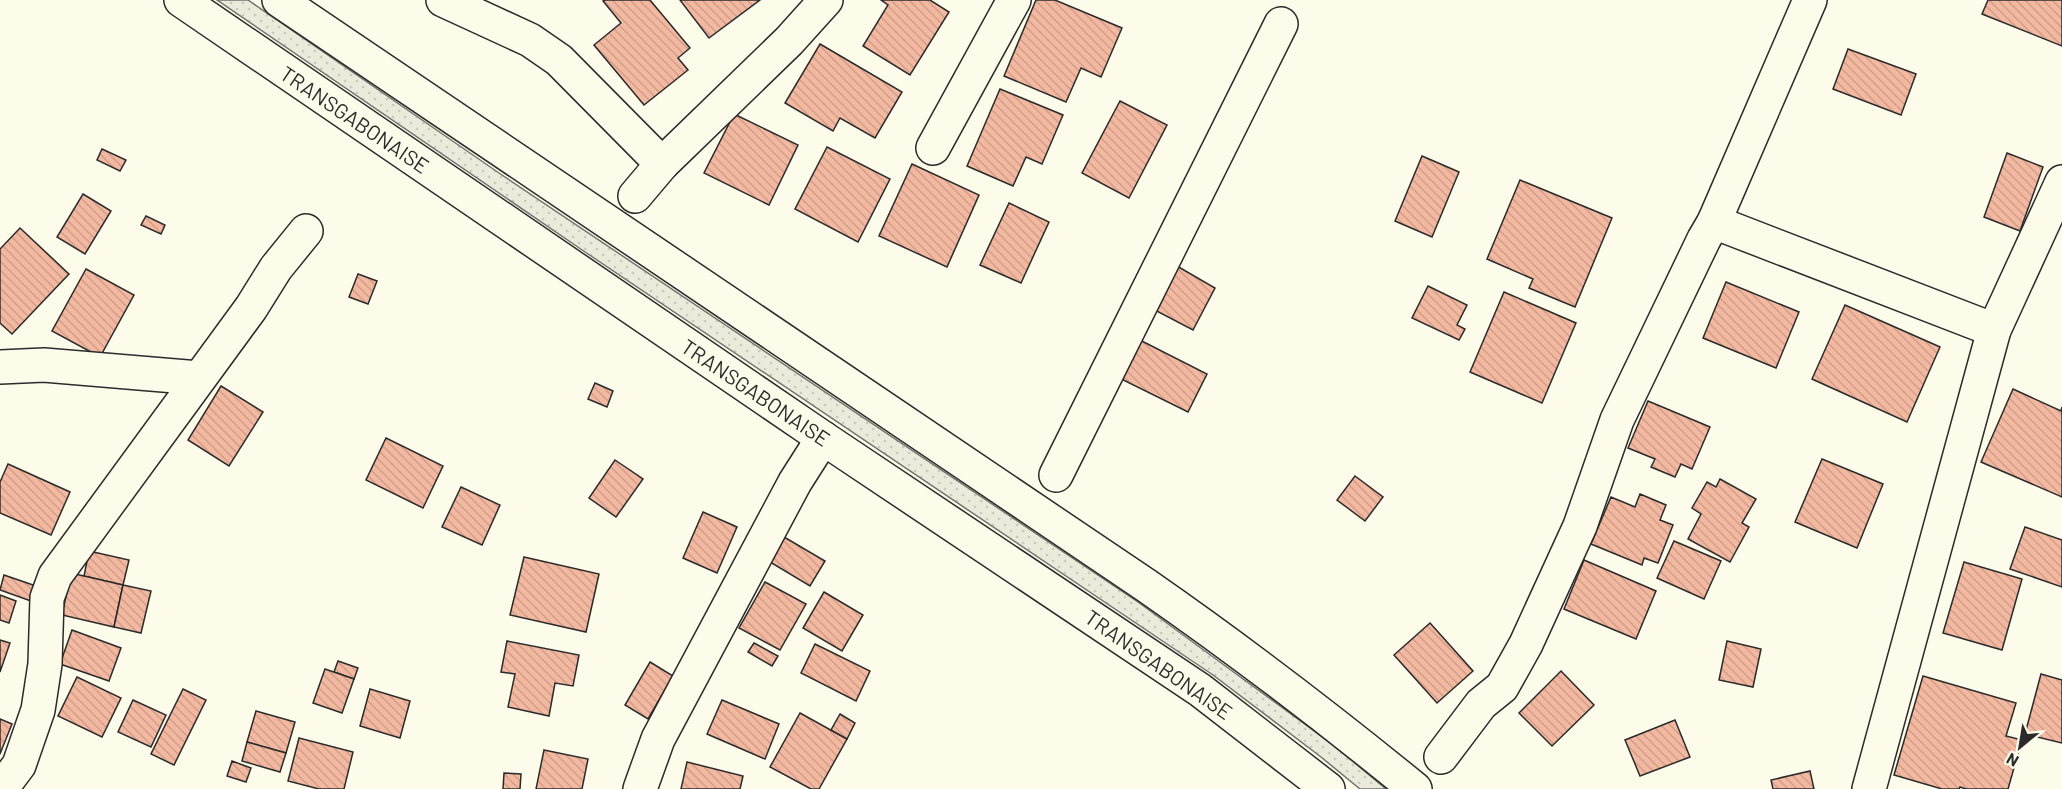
<svg xmlns="http://www.w3.org/2000/svg" width="2062" height="789" font-family="Barlow,sans-serif">
<style>
.grass{fill:url(#grass-dots);stroke:#74746e;stroke-width:1.5}
.building{fill:url(#building-back-hatch);stroke:#2b2b2b;stroke-width:1.5}
.lines{fill:none;stroke-linecap:round;stroke-linejoin:round}
.minor-casing{stroke:#2b2b2b;stroke-width:36}
.highway-casing{stroke:#2b2b2b;stroke-width:36}
.minor{stroke:#fdfbea;stroke-width:33}
.highway{stroke:#fdfbea;stroke-width:33}
.labels{text-anchor:middle;dominant-baseline:central;stroke-width:4.5;stroke-linejoin:round;paint-order:stroke}
.street-label{font-size:21px;fill:#2b2b2b;stroke:#fdfbea}
</style>
<defs>
<pattern id="grass-dots" width="8" height="8" patternUnits="userSpaceOnUse" patternTransform="scale(1.5)"><rect width="8" height="8" fill="#ecebdb"/><path d="M2 2h.1M6 6h.1" fill="none" stroke="#cbcabc" stroke-width="1.8" stroke-linecap="round"/></pattern>
<pattern id="building-back-hatch" width="6" height="6" patternUnits="userSpaceOnUse" patternTransform="scale(1.5)"><rect width="6" height="6" fill="#f2b8a0"/><path d="M-1 5l2 2M0 0l6 6M5-1l2 2" fill="none" stroke="#d09e8a"/></pattern>
</defs>
<rect width="100%" height="100%" fill="#fdfbea"/>
<path class="grass" d="M217,0H248L499,173L1138,602L1332,744L1386,789H1360L1321,757L1213,675L588,254Z"/>
<g class="building">
<path d="M605,0H650L690,48L678,58L688,70L644,105L594,45L621,23L603,1Z"/>
<path d="M680,0H760L709,38Z"/>
<path d="M881,0H930L949,12L910,75L863,46L888,5Z"/>
<path d="M1036,0H1055L1122,28L1101,77L1081,68L1066,102L1004,76Z"/>
<path d="M1988,0H2062V46L1982,14Z"/>
<path d="M820,44L902,92L875,138L840,118L833,131L785,103Z"/>
<path d="M1848,49L1916,74L1901,115L1833,89Z"/>
<path d="M1000,89L1063,115L1042,164L1026,157L1013,186L967,166Z"/>
<path d="M1120,101L1167,125L1129,198L1082,173Z"/>
<path d="M734,114L798,145L769,205L704,173Z"/>
<path d="M827,147L890,179L858,242L795,209Z"/>
<path d="M102,149L126,160L120,171L97,160Z"/>
<path d="M2007,153L2043,167L2020,231L1984,217Z"/>
<path d="M1422,156L1459,172L1432,237L1395,221Z"/>
<path d="M912,164L979,195L947,267L879,236Z"/>
<path d="M1520,180L1612,218L1575,307L1529,288L1533,279L1487,259Z"/>
<path d="M83,194L111,211L85,254L57,237Z"/>
<path d="M1009,203L1049,222L1021,283L980,265Z"/>
<path d="M146,216L165,225L161,234L141,225Z"/>
<path d="M20,228L69,274L12,334L0,323V249Z"/>
<path d="M1170,262L1215,288L1193,330L1147,306Z"/>
<path d="M86,269L134,295L100,357L52,331Z"/>
<path d="M358,274L377,281L368,304L349,297Z"/>
<path d="M1726,282L1799,312L1776,368L1703,338Z"/>
<path d="M1428,286L1467,305L1457,325L1465,329L1459,340L1412,318Z"/>
<path d="M1504,292L1576,323L1542,403L1470,372Z"/>
<path d="M1845,305L1940,347L1907,422L1812,379Z"/>
<path d="M1128,334L1207,374L1188,412L1109,373Z"/>
<path d="M595,383L613,391L607,407L588,399Z"/>
<path d="M221,386L263,412L229,466L188,440Z"/>
<path d="M2013,389L2061,411L2062,407V497L1981,462Z"/>
<path d="M1648,401L1710,427L1692,469L1681,464L1675,477L1651,467L1655,459L1628,448Z"/>
<path d="M386,438L443,466L423,508L366,480Z"/>
<path d="M1822,459L1883,484L1857,548L1795,522Z"/>
<path d="M615,460L643,479L616,517L589,498Z"/>
<path d="M8,464L70,492L51,535L0,513V482Z"/>
<path d="M1355,476L1383,497L1365,521L1337,500Z"/>
<path d="M1720,479L1756,499L1742,523L1749,527L1730,562L1688,539L1701,514L1692,508L1707,482L1716,487Z"/>
<path d="M461,487L500,505L482,545L442,527Z"/>
<path d="M1640,494L1666,505L1660,520L1673,525L1658,563L1644,558L1642,565L1591,544L1611,497L1635,507Z"/>
<path d="M703,512L737,527L717,573L683,558Z"/>
<path d="M2025,527L2062,540V587L2010,569Z"/>
<path d="M784,537L825,561L810,586L770,562Z"/>
<path d="M1674,541L1721,561L1704,599L1657,578Z"/>
<path d="M89,551L129,560L123,585L84,576Z"/>
<path d="M524,557L599,574L586,632L510,615Z"/>
<path d="M1584,560L1656,591L1636,639L1564,609Z"/>
<path d="M1964,562L2022,579L2002,650L1943,633Z"/>
<path d="M71,573L123,585L114,627L62,615Z"/>
<path d="M4,575L36,586L31,601L0,590Z"/>
<path d="M765,582L806,604L780,650L739,628Z"/>
<path d="M123,585L151,591L141,633L114,627Z"/>
<path d="M824,592L863,615L842,651L803,628Z"/>
<path d="M0,595L16,601L9,623L0,620Z"/>
<path d="M1430,623L1473,671L1437,703L1394,655Z"/>
<path d="M72,630L121,648L109,681L60,664Z"/>
<path d="M0,640L10,643L0,672Z"/>
<path d="M507,641L579,655L573,686L555,683L549,716L508,707L515,674L501,672Z"/>
<path d="M1727,641L1761,649L1753,687L1719,680Z"/>
<path d="M754,643L778,656L772,666L748,652Z"/>
<path d="M815,644L870,671L856,701L801,673Z"/>
<path d="M338,661L358,668L354,679L334,672Z"/>
<path d="M650,662L673,676L648,719L625,705Z"/>
<path d="M325,669L354,679L342,713L313,703Z"/>
<path d="M1561,671L1594,705L1552,746L1519,713Z"/>
<path d="M2041,674L2062,680V743L2025,734Z"/>
<path d="M1923,676L2016,703L2006,736L2022,740L2008,789H1966L1960,787L1959,789H1942L1894,775Z"/>
<path d="M77,677L121,698L102,737L58,716Z"/>
<path d="M183,689L206,700L174,765L151,754Z"/>
<path d="M370,689L410,701L400,738L360,726Z"/>
<path d="M133,700L166,715L151,747L118,732Z"/>
<path d="M722,700L779,724L765,759L707,734Z"/>
<path d="M256,711L295,722L286,753L247,742Z"/>
<path d="M800,713L847,739L819,789H811L770,767Z"/>
<path d="M840,714L855,723L847,739L831,730Z"/>
<path d="M0,719L12,724L0,754Z"/>
<path d="M1675,720L1690,757L1640,776L1625,740Z"/>
<path d="M299,738L353,752L344,789H319L288,781Z"/>
<path d="M247,742L286,753L280,772L242,761Z"/>
<path d="M544,750L588,759L582,789H536Z"/>
<path d="M232,761L251,768L246,782L227,776Z"/>
<path d="M687,762L743,776L740,789H681Z"/>
<path d="M1810,771L1814,789H1773L1771,780Z"/>
<path d="M504,773L521,774L520,789H503Z"/>
</g>
<g class="lines">
<defs>
<g id="minor">
<path d="M443,0L530,40L559,60L662,164"/>
<path d="M933,148L1014,0"/>
<path d="M635,196L662,164L789,41L826,0"/>
<path d="M1714,222L1994,330"/>
<path d="M0,367L44,365L199,378"/>
<path d="M1056,475L1281,24"/>
<path d="M1441,757L1481,704L1502,687L1526,644L1580,526L1617,420L1704,239L1714,222L1810,0"/>
<path d="M1,789L19,765L38,710L45,664L47,598L55,576L251,308L276,268L306,231"/>
<path d="M640,789L658,739L795,482L823,438"/>
<path d="M1869,789L1994,330L2062,182"/>
</g>
<g id="highway">
<path d="M181,0L823,438L1200,690L1328,789"/>
<path d="M279,0L1147,586C1239,650 1328,718 1415,789"/>
</g>
</defs>
<use href="#minor" class="minor-casing"/>
<use href="#highway" class="highway-casing"/>
<use href="#minor" class="minor"/>
<use href="#highway" class="highway"/>
</g>
<g class="labels">
<g class="street-label">
<text transform="translate(355 119) rotate(34)">TRANSGABONAISE</text>
<text transform="translate(756 392) rotate(34)">TRANSGABONAISE</text>
<text transform="translate(1159 664) rotate(35)">TRANSGABONAISE</text>
</g>
</g>
<g transform="translate(2020 747) rotate(210)" stroke="#fdfbea" stroke-width="4.5" paint-order="stroke">
<path d="M0-4.5L10 22L0 15L-10 22Z" fill="#2b2b2b"/>
<text y="-9" font-size="16" font-weight="bold" text-anchor="middle" fill="#2b2b2b">N</text>
</g>
</svg>
